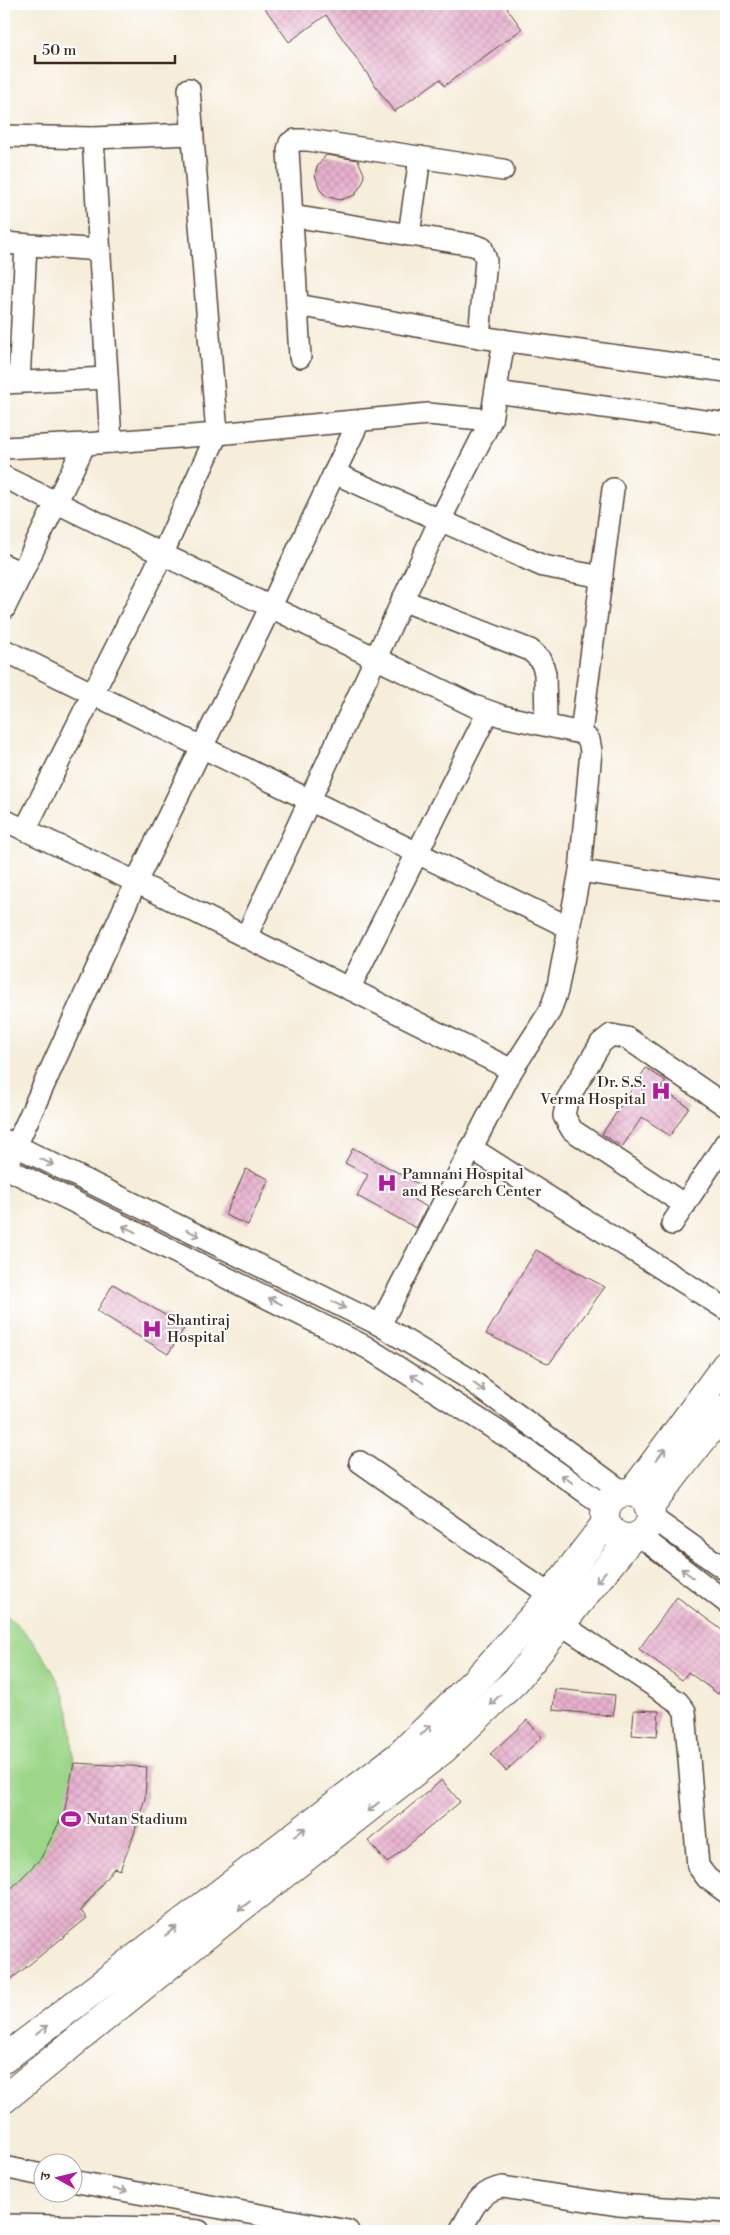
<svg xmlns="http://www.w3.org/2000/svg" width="730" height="2235" font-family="'Libre Bodoni','Noto Serif Devanagari',serif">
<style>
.park{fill:#9cd689;stroke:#6c8054}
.building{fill:url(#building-cross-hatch)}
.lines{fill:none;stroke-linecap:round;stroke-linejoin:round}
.minor-casing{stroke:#57473a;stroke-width:24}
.primary-casing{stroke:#57473a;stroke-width:30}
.minor{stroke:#fff;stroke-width:21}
.primary{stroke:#fff;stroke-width:28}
.oneway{stroke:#a79f9a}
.labels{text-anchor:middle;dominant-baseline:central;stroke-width:4;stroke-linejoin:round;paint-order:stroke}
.poi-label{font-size:15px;fill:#3b2a1e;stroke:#fff;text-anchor:start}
</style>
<defs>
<pattern id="building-cross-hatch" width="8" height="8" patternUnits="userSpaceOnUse" patternTransform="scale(1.25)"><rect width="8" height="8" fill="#e7b1ce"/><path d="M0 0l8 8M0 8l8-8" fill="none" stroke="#c798b0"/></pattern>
</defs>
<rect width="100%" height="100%" fill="#fff"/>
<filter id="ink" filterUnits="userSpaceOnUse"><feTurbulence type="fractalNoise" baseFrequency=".02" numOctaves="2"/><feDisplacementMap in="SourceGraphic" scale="10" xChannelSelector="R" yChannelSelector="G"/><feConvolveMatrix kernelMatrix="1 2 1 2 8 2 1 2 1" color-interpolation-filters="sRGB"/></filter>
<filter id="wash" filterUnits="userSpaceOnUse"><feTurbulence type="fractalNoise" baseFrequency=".0096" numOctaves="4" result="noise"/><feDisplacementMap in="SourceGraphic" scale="20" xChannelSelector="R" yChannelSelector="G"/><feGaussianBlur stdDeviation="1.12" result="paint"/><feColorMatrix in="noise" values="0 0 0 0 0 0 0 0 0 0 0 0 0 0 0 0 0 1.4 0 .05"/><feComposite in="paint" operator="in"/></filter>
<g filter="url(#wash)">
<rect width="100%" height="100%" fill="#f6edda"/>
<path class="park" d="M4,1614C33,1634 61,1677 69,1713C72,1729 72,1747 74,1763L147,1767L145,1798L132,1840L120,1870L114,1868L82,1911L87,1918L4,1985V1944L63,1895L4,1927Z"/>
<g id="blocks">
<g class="building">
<path d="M262,4H504L522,29L444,86L440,79L394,112L326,15L289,42Z"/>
<path d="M326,155L358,160L364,174L363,182L355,195L340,200L326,196L320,190L315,175L317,167Z"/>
<path d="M646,1068L666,1081L661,1089L689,1107L670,1136L642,1117L622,1147L602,1134Z"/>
<path d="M353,1148L422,1186L414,1200L427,1207L416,1228L357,1196L368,1175L345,1163Z"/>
<path d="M246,1169L269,1179L248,1225L225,1215Z"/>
<path d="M536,1250L605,1287L549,1364L486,1334Z"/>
<path d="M113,1284L185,1327L168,1354L97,1311Z"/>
<path d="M677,1597L726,1633V1682L718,1694L688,1672L682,1680L639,1649Z"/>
<path d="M555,1689L615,1695L613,1716L553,1710Z"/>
<path d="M634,1710L659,1711L657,1737L632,1735Z"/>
<path d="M527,1720L542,1737L506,1771L490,1754Z"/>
<path d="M74,1763L147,1767L145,1798L132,1840L120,1870L114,1868L81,1911L87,1918L4,1985V1896L41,1858L64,1813Z"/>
<path d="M442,1780L460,1802L387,1863L368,1841Z"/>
</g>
</g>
</g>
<g filter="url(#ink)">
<use href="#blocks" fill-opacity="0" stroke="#57473a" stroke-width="1"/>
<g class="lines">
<defs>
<g id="minor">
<path d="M4,136L93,138L192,134"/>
<path d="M93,138L111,442"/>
<path d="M292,216L473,245L482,248L486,260L479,337"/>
<path d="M409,235L420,157"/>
<path d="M4,243L100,250"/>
<path d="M297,305L479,337L726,371"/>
<path d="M300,357L288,150L290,143L295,140H308L503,170"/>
<path d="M19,382L26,245"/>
<path d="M4,383L107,378"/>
<path d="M496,392L726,424"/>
<path d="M4,448L85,444L217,434L428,414L491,420"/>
<path d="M334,473L543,566L602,577"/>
<path d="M4,477L474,706L502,716L581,733L589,740L591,751L580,871L557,991L550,1011L512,1070L380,1325"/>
<path d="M4,565L22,573"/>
<path d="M402,600L530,650L541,660L545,673L546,725"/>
<path d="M4,609L85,444"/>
<path d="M4,650L568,927"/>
<path d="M581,733L613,489"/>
<path d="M4,820L136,882L512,1070"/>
<path d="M25,830L162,555L217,434L189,89"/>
<path d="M580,871L726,892"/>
<path d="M246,937L440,520L491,420L504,340"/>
<path d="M349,989L488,712"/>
<path d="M4,1140L380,1325L466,1377L624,1493"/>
<path d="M471,1148L726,1309"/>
<path d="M4,1167L366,1347L521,1446L606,1507"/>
<path d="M6,1168L136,882L271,606L359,421"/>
<path d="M685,1205L572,1130L564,1116L567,1100L601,1043L611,1035L627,1038L726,1106"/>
<path d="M672,1224L726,1142"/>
<path d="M360,1462L550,1595"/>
<path d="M650,1516L726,1570"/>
<path d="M639,1535L726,1602"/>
<path d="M561,1624L678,1702L685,1711L698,1866L707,1878L726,1892"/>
<path d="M4,2167L42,2175"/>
<path d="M72,2181L348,2231"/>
<path d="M4,2225L166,2228L199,2231"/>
<path d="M460,2231C473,2210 477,2191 503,2187L618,2205L726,2212"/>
</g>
<g id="primary">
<circle cx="628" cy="1515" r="23"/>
<path d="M632,1493L726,1365"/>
<path d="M649,1508L726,1409"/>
<path d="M4,2059L400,1755L483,1673L540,1609L606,1523"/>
<path d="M4,2099L220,1924L444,1749L515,1681L631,1538"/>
</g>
</defs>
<use href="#minor" class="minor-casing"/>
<use href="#primary" class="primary-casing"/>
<use href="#minor" class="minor"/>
<use href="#primary" class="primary"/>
</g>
<defs><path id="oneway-shaft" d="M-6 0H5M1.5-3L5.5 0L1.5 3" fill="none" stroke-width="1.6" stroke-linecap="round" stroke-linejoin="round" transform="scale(1.25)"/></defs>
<g class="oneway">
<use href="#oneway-shaft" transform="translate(47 1162) rotate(26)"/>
<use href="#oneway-shaft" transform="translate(129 1229) rotate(-154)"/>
<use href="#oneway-shaft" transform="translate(193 1233) rotate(26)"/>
<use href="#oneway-shaft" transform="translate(275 1301) rotate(-154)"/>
<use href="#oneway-shaft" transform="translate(339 1305) rotate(26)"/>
<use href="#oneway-shaft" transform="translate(417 1379) rotate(-148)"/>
<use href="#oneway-shaft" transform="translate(479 1387) rotate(36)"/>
<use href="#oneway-shaft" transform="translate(661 1454) rotate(-53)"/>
<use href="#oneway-shaft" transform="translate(567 1479) rotate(-144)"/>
<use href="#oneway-shaft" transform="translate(687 1573) rotate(-143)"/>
<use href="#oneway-shaft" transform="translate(601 1577) rotate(130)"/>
<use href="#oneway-shaft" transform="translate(495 1700) rotate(136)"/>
<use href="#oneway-shaft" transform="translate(426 1730) rotate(-45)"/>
<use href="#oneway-shaft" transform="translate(373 1807) rotate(142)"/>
<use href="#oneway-shaft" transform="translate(300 1832) rotate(-38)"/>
<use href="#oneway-shaft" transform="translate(244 1906) rotate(142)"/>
<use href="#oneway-shaft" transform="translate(171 1931) rotate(-38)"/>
<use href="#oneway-shaft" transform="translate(42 2030) rotate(-38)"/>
<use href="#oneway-shaft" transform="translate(120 2190) rotate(10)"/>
</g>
</g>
<defs>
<symbol id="hospital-bare" viewBox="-9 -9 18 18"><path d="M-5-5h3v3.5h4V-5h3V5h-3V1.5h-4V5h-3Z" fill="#b5179e" stroke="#fff" stroke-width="2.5" paint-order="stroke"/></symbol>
<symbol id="stadium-bare" viewBox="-9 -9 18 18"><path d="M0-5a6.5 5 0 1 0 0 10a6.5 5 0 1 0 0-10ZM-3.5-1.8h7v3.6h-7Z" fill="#b5179e" stroke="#fff" stroke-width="2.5" paint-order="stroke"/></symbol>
</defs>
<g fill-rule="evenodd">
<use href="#hospital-bare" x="647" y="1077" width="28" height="28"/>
<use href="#hospital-bare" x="373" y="1169" width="28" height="28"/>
<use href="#hospital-bare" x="138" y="1315" width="28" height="28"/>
<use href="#stadium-bare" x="57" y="1805" width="28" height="28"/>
</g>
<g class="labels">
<g class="poi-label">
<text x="646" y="1082" text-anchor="end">Dr. S.S.<tspan x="646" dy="17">Verma Hospital</tspan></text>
<text x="402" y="1174">Pamnani Hospital<tspan x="402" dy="17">and Research Center</tspan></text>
<text x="167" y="1320">Shantiraj<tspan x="167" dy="17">Hospital</tspan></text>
<text x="86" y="1819">Nutan Stadium</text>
</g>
</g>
<rect width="730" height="2235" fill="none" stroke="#fff" stroke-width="20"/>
<g transform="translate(58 2178) rotate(278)"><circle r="24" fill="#ffffff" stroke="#b1aaa5"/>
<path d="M0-4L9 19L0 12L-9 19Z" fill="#b5179e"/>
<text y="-8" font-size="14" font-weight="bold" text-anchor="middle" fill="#3b2a1e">उ</text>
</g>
<path d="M35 55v8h140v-8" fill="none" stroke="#3b2a1e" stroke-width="2.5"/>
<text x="42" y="55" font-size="15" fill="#3b2a1e" stroke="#ffffff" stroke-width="4" paint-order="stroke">50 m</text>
</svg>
